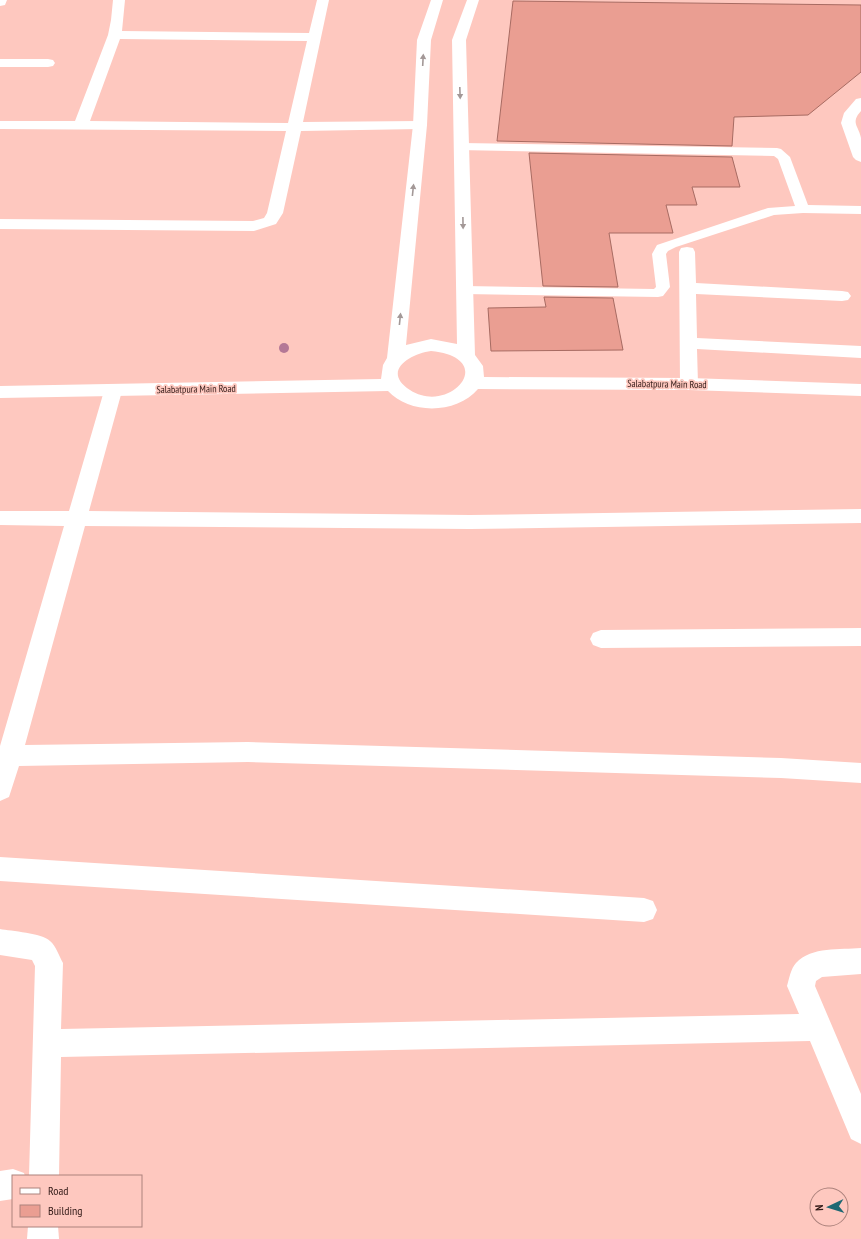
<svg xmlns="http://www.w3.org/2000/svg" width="861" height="1239" font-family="'PT Sans Narrow',sans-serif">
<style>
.building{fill:#ea9e92;stroke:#a76b62}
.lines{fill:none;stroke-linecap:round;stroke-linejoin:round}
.service{fill:#fff;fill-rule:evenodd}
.minor{fill:#fff;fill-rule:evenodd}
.tertiary{fill:#fff;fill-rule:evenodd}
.tree{fill:#b47896}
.oneway{fill:#a39897}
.labels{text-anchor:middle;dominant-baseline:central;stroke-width:3.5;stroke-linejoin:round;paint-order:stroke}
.street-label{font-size:10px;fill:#321a17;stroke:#fec8bf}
</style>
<rect width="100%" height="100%" fill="#fec8bf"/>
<g class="building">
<path d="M513,1L861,5V72L808,115L734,117L732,146L497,141Z"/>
<path d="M529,153L732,157L740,187H692L697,205H666L673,233H609L618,287L543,286Z"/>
<path d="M544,297L613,298L623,350L491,351L488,308L546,307Z"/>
</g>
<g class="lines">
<path class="service" d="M462,143L777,148L781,149L790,157L808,205L861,206V214L803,213L774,215L676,247L668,251L666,254L670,287L663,296L658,297L464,294L459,293L457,290L459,287L464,286L654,289L656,287L652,254L657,245L768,208L795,206L778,159L774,156L458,150L456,147L458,144Z"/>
<g class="minor">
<path d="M0,0H7L5,5L0,6Z"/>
<path d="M113,0H125L122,31L309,33L317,0H329L303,122L420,121L425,122L427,125L425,128L420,129L301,131L283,213L276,224L254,231L0,229V219L253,221L264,218L267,213L286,131L0,129V121H75L108,35L111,20ZM120,39L307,41L288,123L90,121Z"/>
<path d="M0,59H48L53,60L55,63L53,66L48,67H0Z"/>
<path d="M861,98V111C850,123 859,126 861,138C861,146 861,154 861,162L856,160L853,157L841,123L844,113L856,99Z"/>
<path d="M687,247L693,248L695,252L696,283L842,291L848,292L851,296L848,300L842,301L696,294L697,338L861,346V358L697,349L698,384L696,388L689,390L682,388L680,384L679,252L681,248Z"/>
<path d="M113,385L120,387L122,391L89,511L470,515L861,509V523L470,529L85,526L25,745L248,742L781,758L861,763V783L781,778L248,762L19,766L9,797L0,801V746L64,526L0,525V511H69L104,391L106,387Z"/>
<path d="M861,628V646L601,648L593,645L590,639L593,633L601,630Z"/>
<path d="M0,857L644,898L653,901L657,910L653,919L644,922L0,881Z"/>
<path d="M0,929C11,931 42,933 50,941C56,946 59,956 63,963L61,1029L799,1014L787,986C789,979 791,968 796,963C812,946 840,950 861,948V974L822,977L816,981L815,986L861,1094V1144L851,1139L810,1041L61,1057L59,1176H29L35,966L32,960L0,955Z"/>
<path d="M13,1169L24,1173L25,1176H13V1199L0,1201V1171Z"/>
<path d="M28,1226H58L59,1239H27Z"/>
</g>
<path class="tertiary" d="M431,0H443L431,40L427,125L406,345L431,339L457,344L452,40L467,0H479L466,40L475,355L483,366L484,377L689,378L861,384V396L689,390L478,389C457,414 410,415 388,391L0,398V386L381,379L383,365L387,358L413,125L417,40ZM431,351C500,358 450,416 410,390C381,371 410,354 431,351Z"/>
</g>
<circle class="tree" cx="284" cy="348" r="5"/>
<defs><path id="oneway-solid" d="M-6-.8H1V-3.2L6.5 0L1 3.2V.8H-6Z"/></defs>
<g class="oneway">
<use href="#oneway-solid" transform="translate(423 60) rotate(-87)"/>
<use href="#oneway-solid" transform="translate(460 93) rotate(88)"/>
<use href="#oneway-solid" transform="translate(413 190) rotate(-84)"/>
<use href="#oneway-solid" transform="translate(463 223) rotate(89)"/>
<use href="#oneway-solid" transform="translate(400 319) rotate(-84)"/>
</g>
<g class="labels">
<g class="street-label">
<text transform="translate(667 384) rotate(1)">Salabatpura Main Road</text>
<text transform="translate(196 389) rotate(-1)">Salabatpura Main Road</text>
</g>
</g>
<rect x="12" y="1175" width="130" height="52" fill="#fec8bf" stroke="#ac827c"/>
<rect x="20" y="1188" width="20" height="6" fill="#ffffff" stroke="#ac827c"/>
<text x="48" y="1195" font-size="12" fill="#321a17">Road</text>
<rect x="20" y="1205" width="20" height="12" fill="#ea9e92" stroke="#ac827c"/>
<text x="48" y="1215" font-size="12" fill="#321a17">Building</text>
<g transform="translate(829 1207) rotate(266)"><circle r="19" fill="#fec8bf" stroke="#ac827c"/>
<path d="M0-3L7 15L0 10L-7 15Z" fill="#1e6873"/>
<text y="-6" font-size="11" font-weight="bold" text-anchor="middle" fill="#321a17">N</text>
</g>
</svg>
